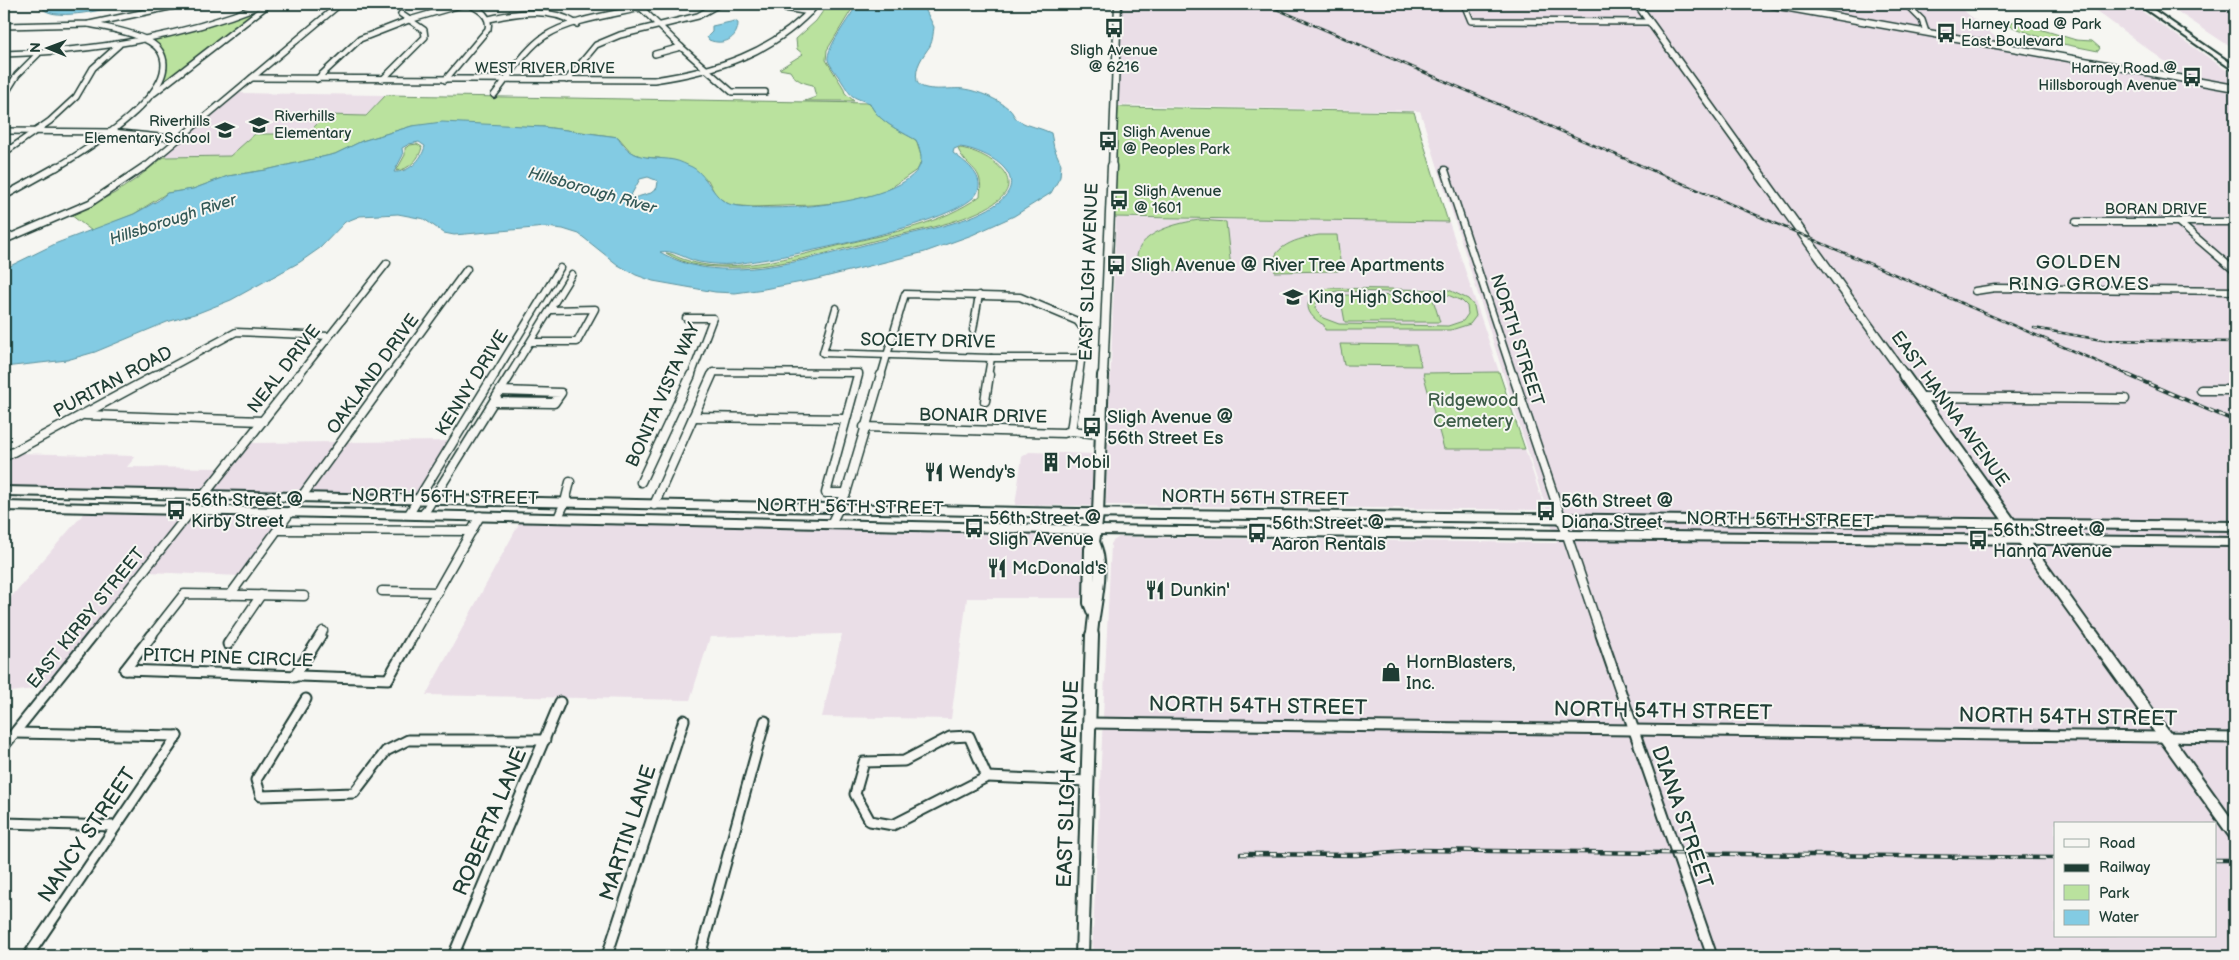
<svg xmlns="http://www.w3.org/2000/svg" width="2239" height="960" font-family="'Balsamiq Sans',sans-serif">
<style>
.built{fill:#eadee7;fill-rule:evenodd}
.green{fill:#bae29e;stroke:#6c9069;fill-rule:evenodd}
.water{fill:#83cbe3;stroke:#5b929d;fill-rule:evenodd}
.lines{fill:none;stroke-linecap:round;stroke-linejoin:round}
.street-far3-casing{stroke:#1f3d34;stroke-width:8}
.street-far2-casing{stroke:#1f3d34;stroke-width:9}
.street-far1-casing{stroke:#1f3d34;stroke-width:11}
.street-casing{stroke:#1f3d34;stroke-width:13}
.secondary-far3-casing{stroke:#1f3d34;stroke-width:9}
.secondary-far2-casing{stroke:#1f3d34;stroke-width:11}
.secondary-far1-casing{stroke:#1f3d34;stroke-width:14}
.secondary-casing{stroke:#1f3d34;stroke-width:16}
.primary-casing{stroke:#1f3d34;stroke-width:4}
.street-far3{stroke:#f6f6f2;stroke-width:5}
.street-far2{stroke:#f6f6f2;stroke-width:6}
.street-far1{stroke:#f6f6f2;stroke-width:8}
.street{stroke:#f6f6f2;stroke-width:9}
.secondary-far3{stroke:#f6f6f2;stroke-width:6}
.secondary-far2{stroke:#f6f6f2;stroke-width:8}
.secondary-far1{stroke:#f6f6f2;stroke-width:10}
.secondary{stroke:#f6f6f2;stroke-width:12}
.primary{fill:#f6f6f2;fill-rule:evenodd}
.rail-far2-casing{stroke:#1f3d34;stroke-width:2.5}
.rail-far1-casing{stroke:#1f3d34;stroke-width:4}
.rail-casing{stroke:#1f3d34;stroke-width:4.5}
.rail-far2{stroke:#f6f6f2;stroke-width:1;stroke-dasharray:4;stroke-linecap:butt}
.rail-far1{stroke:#f6f6f2;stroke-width:2;stroke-dasharray:5.5;stroke-linecap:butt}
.rail{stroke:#f6f6f2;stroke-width:2.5;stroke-dasharray:7;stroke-linecap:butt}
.labels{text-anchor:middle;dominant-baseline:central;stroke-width:4;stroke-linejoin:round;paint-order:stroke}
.far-poi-label{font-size:15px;fill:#1f3d34;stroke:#f6f6f2;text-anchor:start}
.far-street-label{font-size:15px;fill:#1f3d34;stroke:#f6f6f2}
.far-water-label{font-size:16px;font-style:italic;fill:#335957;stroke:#f6f6f2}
.poi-label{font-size:18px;fill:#1f3d34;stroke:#f6f6f2;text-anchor:start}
.street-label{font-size:18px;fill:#1f3d34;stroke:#f6f6f2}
.park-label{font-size:18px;fill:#3e5e49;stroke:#f6f6f2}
.neighbourhood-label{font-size:19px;letter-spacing:1px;fill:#1f3d34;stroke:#f6f6f2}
.near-street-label{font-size:21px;fill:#1f3d34;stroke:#f6f6f2}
</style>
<rect width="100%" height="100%" fill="#f6f6f2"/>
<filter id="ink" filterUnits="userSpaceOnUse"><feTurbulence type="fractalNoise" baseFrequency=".02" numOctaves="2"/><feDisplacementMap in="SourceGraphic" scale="10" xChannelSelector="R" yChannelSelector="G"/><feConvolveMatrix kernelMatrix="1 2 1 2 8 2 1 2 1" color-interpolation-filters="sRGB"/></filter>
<g filter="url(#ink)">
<g class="built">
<path d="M1121,4H1956L2010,49L2235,91V956H1092L1111,544L1113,541L1119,537L1557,543L1420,111L1116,105ZM2055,824H2215V936H2055Z"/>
<path d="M2166,4H2225L2235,10V50Z"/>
<path d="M2088,5H2133L2235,76V86L2186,77Z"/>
<path d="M238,93L386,95L365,116L327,115L307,134L255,133L230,157L164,156Z"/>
<path d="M1116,218L1449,222L1499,372L1423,373L1444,448L1525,449L1545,510L1106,505Z"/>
<path d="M450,441L417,495L309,493L346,442Z"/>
<path d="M338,442L301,493L213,491L250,443Z"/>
<path d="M1029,452L1096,454L1094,506L1015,505L1022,457Z"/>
<path d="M15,453L136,456L127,467L222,468L204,491L4,488V459Z"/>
<path d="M85,512L186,514L47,687L4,693V605Z"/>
<path d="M194,514L283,517L240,576L148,572Z"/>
<path d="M520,522L1077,536L1086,544L1085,598H967L951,719L822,717L842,634L710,637L690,700L426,695Z"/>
</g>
<g class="green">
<path d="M267,4L154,91C166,67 173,60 150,41L151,39Z"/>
<path d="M828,4H855L827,50L826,60L843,87L845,93L854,101H805L816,97L813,85C803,83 795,80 790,71L779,69L803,54L797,49L796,39L816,21Z"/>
<path d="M2013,21L2076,40L2092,41L2100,48L2098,51L2053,42L2010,26Z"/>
<path d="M386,95L870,103C876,120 900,131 916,140L922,159L918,169L885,192L845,202L813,205L753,207L730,205L716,196L708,180L659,158L642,157L631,152L618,137L544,127L478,125L412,126L362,141L335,154L266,170L228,176L193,189L167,193L134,214L92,231L71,215L115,193L136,179L164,157L230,156L255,134H307L326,115L366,116Z"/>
<path d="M1118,107L1414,112L1448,222L1112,217Z"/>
<path d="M417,144L422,147C420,158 409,170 396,171L405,155V148L410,145Z"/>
<path d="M960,148C984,151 1030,178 996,202C968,222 915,231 881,239C829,252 774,270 720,267C701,267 683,264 666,253C671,253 675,256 680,258C693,263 708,266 721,266C762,266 805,254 845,244C890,233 942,224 980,196C984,166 968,171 958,149Z"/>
<path d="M1200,220L1226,222L1231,269L1228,271L1139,270C1126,235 1175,223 1200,220Z"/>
<path d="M1319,235H1337L1341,269L1338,271L1275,272C1266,246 1300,238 1319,235Z"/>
<path d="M1329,288L1449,290L1468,299L1474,306L1476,316L1470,324L1451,330H1325L1324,325C1300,312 1304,294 1329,288ZM1337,291L1443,293L1462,301L1467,306L1468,314L1463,321L1448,326L1339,324L1323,318L1315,308C1316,296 1327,293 1337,291Z"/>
<path d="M1340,295L1432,296L1440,322H1345Z"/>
<path d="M1340,344L1416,345L1421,366L1344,365Z"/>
<path d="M1499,372L1525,449H1444L1423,373Z"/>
</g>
<g class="water">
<path d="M46,4H128C110,8 57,22 43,9L49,6Z"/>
<path d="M857,4H928L926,11L934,27C933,33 933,40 930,46C923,56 914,67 917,81C920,94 953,87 964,89C978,91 998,99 1009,109C1013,112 1014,118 1019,121C1028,126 1041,128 1051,133L1054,148L1061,164L1060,177L1051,193L1014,216L972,235L925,252L813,280L764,289L735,293L715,292L653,281L636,275L618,265L579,234L563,229L546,227L454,235L444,233L424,219L398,214L360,216L345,222L320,248L300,262L231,300L198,313L167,322L95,352L67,360L4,367V269L57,243L134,214L159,200L167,193L193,189L228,176L266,170L335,154L362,141L412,126L442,122L544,127L618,137C621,142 625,148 630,151C642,160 660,157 674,160C680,161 687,165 692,167C710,177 713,201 733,205C772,213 894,205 918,169C924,160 920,149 916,140C900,131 876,120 870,103C849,96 852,97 841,80C837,74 830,66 828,60C826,47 851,17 857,4ZM419,142L425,146C422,160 408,173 394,172L403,155L402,148L409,144ZM959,147C984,149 1033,175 999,202C974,222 920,231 888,239C834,252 777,271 721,269C698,268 679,263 660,252C673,249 685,259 699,262C711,264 722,265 733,264C770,261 967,223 978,191C984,175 964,161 953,153L954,149ZM648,177L658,181L657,188L651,193L630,199V197L640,179Z"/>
<path d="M735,21L738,23C738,39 723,46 709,40L707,37L712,32V26Z"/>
</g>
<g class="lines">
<defs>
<g id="street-far3">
<path d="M637,4L681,47L732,92H765"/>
<path d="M759,4L810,12"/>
<path d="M1464,4L1471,21L1649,22"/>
<path d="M1906,4L1922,20L1926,32"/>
<path d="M489,19C519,12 550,7 577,24"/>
<path d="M4,26L89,24L184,4"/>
<path d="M4,54C94,51 180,38 264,4"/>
<path d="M655,54L681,47"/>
<path d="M252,78L654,80C716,71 774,53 817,4"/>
<path d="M317,79L360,39L409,20L464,4"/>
<path d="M383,79L425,37L424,30L401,14"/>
<path d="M445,80L488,29C491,16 480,10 469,4"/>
<path d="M567,80L596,45L620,35L698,16L719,4"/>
<path d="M154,93L265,7"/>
<path d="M494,95C510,76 524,50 545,36C575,17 623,14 657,4"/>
<path d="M4,96L17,75L38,54"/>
<path d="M4,131L112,132L179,139"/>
<path d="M4,153L50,121L76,97L93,68L119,45"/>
<path d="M56,168C84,151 185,91 160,51C149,34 107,28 89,24"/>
<path d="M144,168L340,4"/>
</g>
<g id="street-far2">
<path d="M1445,170L1513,376"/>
<path d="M4,196L58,166"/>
<path d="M2076,222H2235"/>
<path d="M2178,222L2235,271"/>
<path d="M4,240L90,203L145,166"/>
<path d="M1975,291L1995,288L2235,291"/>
<path d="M836,308L823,353L991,358H1080"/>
<path d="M686,318H713L691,376"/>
<path d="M973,330L979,295"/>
<path d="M531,342H577L595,309L551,310"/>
<path d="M154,376L236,332L329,336"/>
<path d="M298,376L387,263"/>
<path d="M389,376L467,269"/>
<path d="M494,376L560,268"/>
<path d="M509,376L572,274"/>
<path d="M711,376L713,372L859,373L858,376"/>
<path d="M881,376L905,294L1020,297L1077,321L1085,331L1079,376"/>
<path d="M988,376L991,358"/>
</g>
<g id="street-far1">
<path d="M1513,375L1601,636"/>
<path d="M2201,390H2235"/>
<path d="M1920,397L2125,399"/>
<path d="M985,401L989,375"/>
<path d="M494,402L554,403L561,393L500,391"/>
<path d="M85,415L263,421"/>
<path d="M693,417L845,419"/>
<path d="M864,427L1064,433L1071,431L1100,434"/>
<path d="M1071,431L1079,375"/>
<path d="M4,457L156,375"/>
<path d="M641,482L691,375"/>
<path d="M846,493H826L858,375"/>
<path d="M654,505L712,375"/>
<path d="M409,514L494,375"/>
<path d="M423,515L510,375"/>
<path d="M558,518L565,502L570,482"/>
<path d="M831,524L846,493L881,375"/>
<path d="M278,530L472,531"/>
<path d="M382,591L438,592"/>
<path d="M230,595L390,375"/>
<path d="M92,636L299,375"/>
<path d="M151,636L184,594L304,596"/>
<path d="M233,636L261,595"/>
<path d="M320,636L323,631"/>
<path d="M412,636L480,516"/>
</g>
<g id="street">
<path d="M1601,635L1712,956"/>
<path d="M228,644L234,635"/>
<path d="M125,670L388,679L413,635"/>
<path d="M125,670L152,635"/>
<path d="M294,677L321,635"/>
<path d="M306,699L256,780L261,796L354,793L386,751L408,740H545"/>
<path d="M1090,723L2235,738"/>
<path d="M15,733L177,736"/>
<path d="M969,736L987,777L893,825L870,821L855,794L864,762L904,761L950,737Z"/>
<path d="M4,746L93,635"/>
<path d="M987,777L1088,781"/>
<path d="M4,823L115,826"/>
<path d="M28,956L177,736"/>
<path d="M453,956L560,702"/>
<path d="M607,956L684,720"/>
<path d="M700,956L765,721"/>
</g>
<g id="secondary-far3">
<path d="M1637,4L1755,168"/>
<path d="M1767,4L2235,88"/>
<path d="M1112,168L1118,4"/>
</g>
<g id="secondary-far2">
<path d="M1754,166L1905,376"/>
<path d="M1103,376L1112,166"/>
</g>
<g id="secondary-far1">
<path d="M1904,375L2092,636"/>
<path d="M1093,613L1089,603L1090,549L1094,542L1098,514L1103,375"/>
<path d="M1092,636C1093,606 1107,571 1094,542"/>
</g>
<g id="secondary">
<path d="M2092,635L2235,834"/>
<path d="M1082,956L1092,635"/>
</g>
<g id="primary">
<path d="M2138,4H2145L2235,66V71Z"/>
<path d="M4,487L1077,509L2235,522V530L1077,517L4,495Z"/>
<path d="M4,502L1095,526L2235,538V546L1095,534L4,510Z"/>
</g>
</defs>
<use href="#street-far3" class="street-far3-casing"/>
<use href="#street-far2" class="street-far2-casing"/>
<use href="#street-far1" class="street-far1-casing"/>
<use href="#street" class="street-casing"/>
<use href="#secondary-far3" class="secondary-far3-casing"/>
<use href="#secondary-far2" class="secondary-far2-casing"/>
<use href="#secondary-far1" class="secondary-far1-casing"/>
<use href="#secondary" class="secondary-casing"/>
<use href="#primary" class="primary-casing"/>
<use href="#street-far3" class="street-far3"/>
<use href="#street-far2" class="street-far2"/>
<use href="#street-far1" class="street-far1"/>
<use href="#street" class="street"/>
<use href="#secondary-far3" class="secondary-far3"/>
<use href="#secondary-far2" class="secondary-far2"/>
<use href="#secondary-far1" class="secondary-far1"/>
<use href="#secondary" class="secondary"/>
<use href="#primary" class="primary"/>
<defs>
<g id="rail-far2">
<path d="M1265,4L2131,376"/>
<path d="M2034,328L2102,340L2235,342"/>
</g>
<path id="rail-far1" d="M2128,375L2235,421"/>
<g id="rail">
<path d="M1241,854L1356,855L1419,850L2055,858"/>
<path d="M2215,860H2235"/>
</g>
</defs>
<use href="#rail-far2" class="rail-far2-casing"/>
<use href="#rail-far1" class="rail-far1-casing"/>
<use href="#rail" class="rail-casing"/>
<use href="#rail-far2" class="rail-far2"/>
<use href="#rail-far1" class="rail-far1"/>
<use href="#rail" class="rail"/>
</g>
</g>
<defs>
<symbol id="bus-bare" viewBox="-9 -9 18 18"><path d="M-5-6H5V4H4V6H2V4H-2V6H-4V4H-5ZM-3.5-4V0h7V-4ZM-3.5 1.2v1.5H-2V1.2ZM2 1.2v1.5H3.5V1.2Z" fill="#1f3d34" stroke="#f6f6f2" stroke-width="2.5" paint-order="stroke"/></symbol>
<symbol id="school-bare" viewBox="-9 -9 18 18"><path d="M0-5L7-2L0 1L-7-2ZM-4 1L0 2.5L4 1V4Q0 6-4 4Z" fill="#1f3d34" stroke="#f6f6f2" stroke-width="2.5" paint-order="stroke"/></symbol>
<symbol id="building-bare" viewBox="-9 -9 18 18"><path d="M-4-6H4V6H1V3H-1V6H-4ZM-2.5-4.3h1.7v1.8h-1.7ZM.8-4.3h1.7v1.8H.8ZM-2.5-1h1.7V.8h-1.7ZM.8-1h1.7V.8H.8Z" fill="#1f3d34" stroke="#f6f6f2" stroke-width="2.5" paint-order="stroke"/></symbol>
<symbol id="restaurant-bare" viewBox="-9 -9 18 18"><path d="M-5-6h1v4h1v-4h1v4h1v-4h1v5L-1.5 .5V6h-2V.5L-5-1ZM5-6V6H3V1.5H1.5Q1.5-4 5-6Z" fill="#1f3d34" stroke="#f6f6f2" stroke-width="2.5" paint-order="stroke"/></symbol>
<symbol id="shop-bare" viewBox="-9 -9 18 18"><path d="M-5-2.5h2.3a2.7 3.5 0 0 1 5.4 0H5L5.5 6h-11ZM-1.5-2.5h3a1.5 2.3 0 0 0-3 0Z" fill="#1f3d34" stroke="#f6f6f2" stroke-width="2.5" paint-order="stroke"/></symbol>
</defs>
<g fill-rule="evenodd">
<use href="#bus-bare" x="1100" y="14" width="28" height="28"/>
<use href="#bus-bare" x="1932" y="19" width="28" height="28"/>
<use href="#bus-bare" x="2178" y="63" width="28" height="28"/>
<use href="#school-bare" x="245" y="111" width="28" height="28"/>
<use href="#school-bare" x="211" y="116" width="28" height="28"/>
<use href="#bus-bare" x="1094" y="127" width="28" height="28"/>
<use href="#bus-bare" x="1105" y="186" width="28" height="28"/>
<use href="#bus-bare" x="1102" y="251" width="28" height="28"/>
<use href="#school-bare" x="1279" y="283" width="28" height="28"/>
<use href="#bus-bare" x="1078" y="413" width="28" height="28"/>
<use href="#building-bare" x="1037" y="448" width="28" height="28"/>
<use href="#restaurant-bare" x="920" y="458" width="28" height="28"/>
<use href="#bus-bare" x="162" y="496" width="28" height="28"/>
<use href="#bus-bare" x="1532" y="497" width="28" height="28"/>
<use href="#bus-bare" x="960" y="514" width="28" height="28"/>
<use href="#bus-bare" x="1243" y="519" width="28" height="28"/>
<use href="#bus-bare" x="1964" y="526" width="28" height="28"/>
<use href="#restaurant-bare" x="983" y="554" width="28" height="28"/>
<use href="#restaurant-bare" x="1141" y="576" width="28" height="28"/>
<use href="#shop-bare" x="1377" y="658" width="28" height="28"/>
</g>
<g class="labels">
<g class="far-poi-label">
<text x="1961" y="24">Harney Road @ Park<tspan x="1961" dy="17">East Boulevard</tspan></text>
<text x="1114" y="50" text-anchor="middle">Sligh Avenue<tspan x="1114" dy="17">@ 6216</tspan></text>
<text x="2177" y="68" text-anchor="end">Harney Road @<tspan x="2177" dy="17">Hillsborough Avenue</tspan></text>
<text x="274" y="116">Riverhills<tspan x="274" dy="17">Elementary</tspan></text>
<text x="210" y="121" text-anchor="end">Riverhills<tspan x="210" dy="17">Elementary School</tspan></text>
<text x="1123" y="132">Sligh Avenue<tspan x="1123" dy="17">@ Peoples Park</tspan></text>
<text x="1134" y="191">Sligh Avenue<tspan x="1134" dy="17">@ 1601</tspan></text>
</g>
<g class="far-street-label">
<text x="545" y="68">WEST RIVER DRIVE</text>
<text x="2156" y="209">BORAN DRIVE</text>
</g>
<g class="far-water-label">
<text transform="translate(592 191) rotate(16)">Hillsborough River</text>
<text transform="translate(173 220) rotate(-18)">Hillsborough River</text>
</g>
<g class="poi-label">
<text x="1131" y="265">Sligh Avenue @ River Tree Apartments</text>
<text x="1308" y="297">King High School</text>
<text x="1107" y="417">Sligh Avenue @<tspan x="1107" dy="21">56th Street Es</tspan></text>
<text x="1066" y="462">Mobil</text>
<text x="949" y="472">Wendy's</text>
<text x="191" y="500">56th Street @<tspan x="191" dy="21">Kirby Street</tspan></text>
<text x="1561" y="501">56th Street @<tspan x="1561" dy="21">Diana Street</tspan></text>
<text x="989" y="518">56th Street @<tspan x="989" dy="21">Sligh Avenue</tspan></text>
<text x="1272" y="523">56th Street @<tspan x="1272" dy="21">Aaron Rentals</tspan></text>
<text x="1993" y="530">56th Street @<tspan x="1993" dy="21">Hanna Avenue</tspan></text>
<text x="1012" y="568">McDonald's</text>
<text x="1170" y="590">Dunkin'</text>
<text x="1406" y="662">HornBlasters,<tspan x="1406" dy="21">Inc.</tspan></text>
</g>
<g class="street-label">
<text transform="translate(1089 272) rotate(-88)">EAST SLIGH AVENUE</text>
<text transform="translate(1517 340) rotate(72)">NORTH STREET</text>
<text transform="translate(928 341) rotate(1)">SOCIETY DRIVE</text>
<text transform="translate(284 369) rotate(-52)">NEAL DRIVE</text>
<text transform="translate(373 374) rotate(-54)">OAKLAND DRIVE</text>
<text transform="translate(113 382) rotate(-28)">PURITAN ROAD</text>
<text transform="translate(472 383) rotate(-58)">KENNY DRIVE</text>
<text transform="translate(663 395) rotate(-66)">BONITA VISTA WAY</text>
<text transform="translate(1950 409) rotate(54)">EAST HANNA AVENUE</text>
<text transform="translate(983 416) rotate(1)">BONAIR DRIVE</text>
<text transform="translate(445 497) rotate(1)">NORTH 56TH STREET</text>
<text transform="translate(1255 498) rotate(1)">NORTH 56TH STREET</text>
<text transform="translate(850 507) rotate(1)">NORTH 56TH STREET</text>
<text transform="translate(1780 520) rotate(1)">NORTH 56TH STREET</text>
<text transform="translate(86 618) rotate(-51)">EAST KIRBY STREET</text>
<text transform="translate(228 658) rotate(2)">PITCH PINE CIRCLE</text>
</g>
<g class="park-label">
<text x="1473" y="400">Ridgewood<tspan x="1473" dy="21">Cemetery</tspan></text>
</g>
<g class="neighbourhood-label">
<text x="2079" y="262">GOLDEN<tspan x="2079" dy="22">RING GROVES</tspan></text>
</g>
<g class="near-street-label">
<text transform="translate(1258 706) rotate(1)">NORTH 54TH STREET</text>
<text transform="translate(1663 711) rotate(1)">NORTH 54TH STREET</text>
<text transform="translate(2068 717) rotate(1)">NORTH 54TH STREET</text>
<text transform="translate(1068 784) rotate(-88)">EAST SLIGH AVENUE</text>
<text transform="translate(1682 817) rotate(71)">DIANA STREET</text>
<text transform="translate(490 822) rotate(-67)">ROBERTA LANE</text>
<text transform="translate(628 833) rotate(-72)">MARTIN LANE</text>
<text transform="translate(87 835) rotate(-56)">NANCY STREET</text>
</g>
</g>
<rect width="2239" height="960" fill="none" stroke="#f6f6f2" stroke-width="20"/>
<rect x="10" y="10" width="2219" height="940" fill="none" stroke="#1f3d34" stroke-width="2" filter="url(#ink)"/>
<rect x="2054" y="822" width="162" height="115" fill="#f6f6f2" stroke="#a0aca6"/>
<rect x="2064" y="839" width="25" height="8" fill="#f6f6f2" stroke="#a0aca6"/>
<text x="2099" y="848" font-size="15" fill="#1f3d34">Road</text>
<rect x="2064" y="864" width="25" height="8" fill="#1f3d34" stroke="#a0aca6"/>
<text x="2099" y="872" font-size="15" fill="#1f3d34">Railway</text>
<rect x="2064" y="885" width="25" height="15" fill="#bae29e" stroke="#a0aca6"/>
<text x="2099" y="898" font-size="15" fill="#1f3d34">Park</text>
<rect x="2064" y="910" width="25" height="15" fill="#83cbe3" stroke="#a0aca6"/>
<text x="2099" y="922" font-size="15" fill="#1f3d34">Water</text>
<g transform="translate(48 48) rotate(271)" stroke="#f6f6f2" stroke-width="4" paint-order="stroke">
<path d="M0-4L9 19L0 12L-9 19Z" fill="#1f3d34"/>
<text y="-8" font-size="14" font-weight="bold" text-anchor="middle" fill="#1f3d34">N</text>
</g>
</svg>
